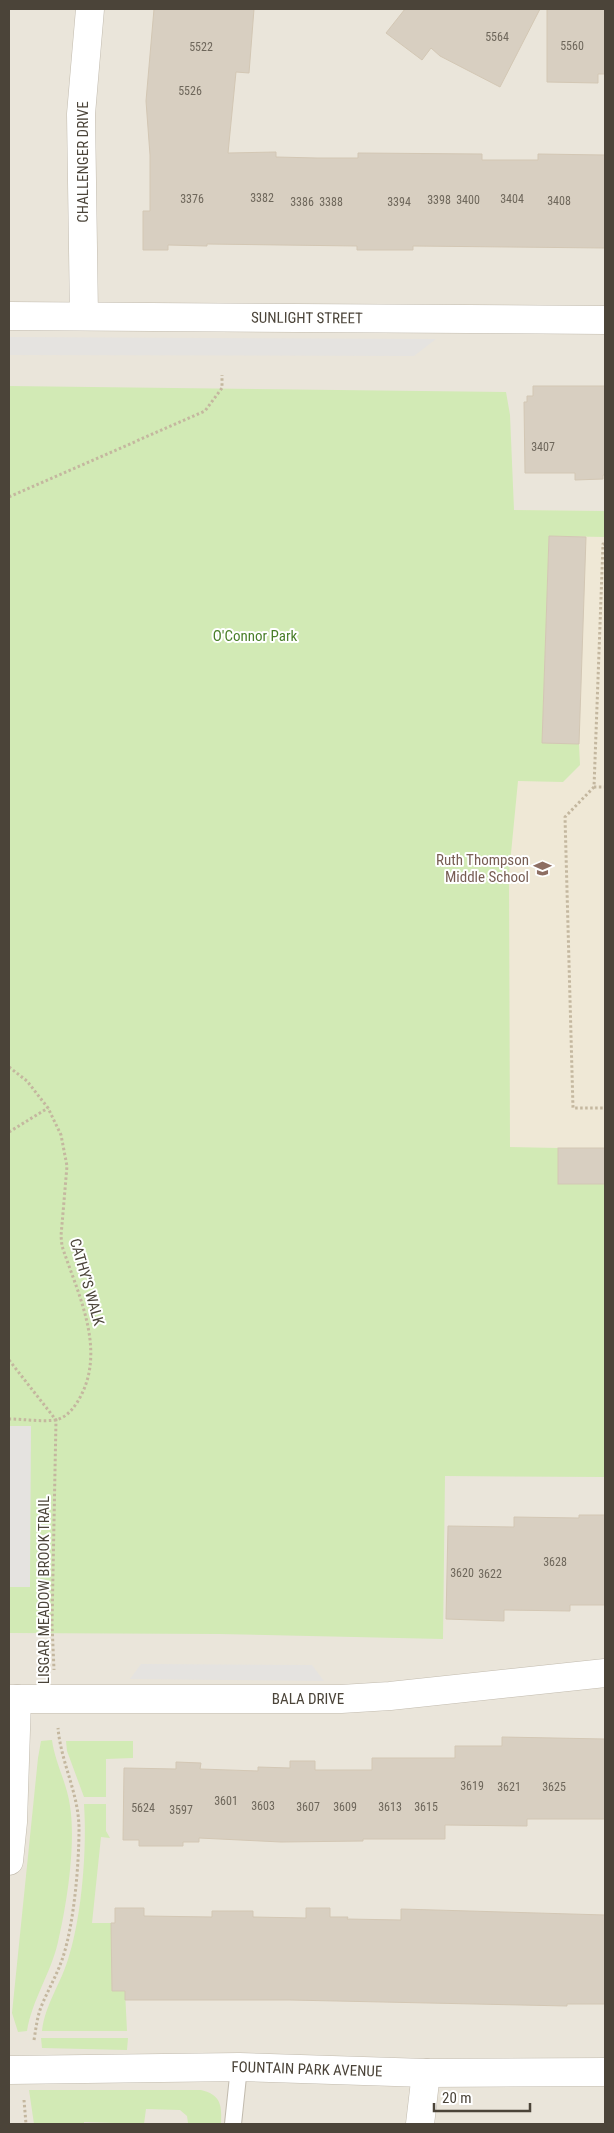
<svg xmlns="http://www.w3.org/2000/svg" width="614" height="2133" font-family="'Roboto Condensed',sans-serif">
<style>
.residential{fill:#eae5da}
.education{fill:#efe8d6}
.green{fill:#d2eab5}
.parking{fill:#e5e3e0}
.building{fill:#d8cfc1;stroke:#d3c7b4}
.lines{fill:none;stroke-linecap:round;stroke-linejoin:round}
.lane-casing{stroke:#c2bbae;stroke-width:18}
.street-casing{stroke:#c2bbae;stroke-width:29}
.path{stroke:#c4b79f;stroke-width:3;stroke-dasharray:2.5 2.5;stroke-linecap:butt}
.lane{stroke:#fff;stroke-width:16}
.street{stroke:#fff;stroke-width:28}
.labels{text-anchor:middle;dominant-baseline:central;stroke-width:4;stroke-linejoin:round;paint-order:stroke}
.number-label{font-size:12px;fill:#6e675b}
.street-label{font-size:15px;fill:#4b4439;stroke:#fff}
.park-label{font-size:15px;fill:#4a7f2a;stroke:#fff}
.education-label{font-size:15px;fill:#785e54;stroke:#fff;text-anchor:end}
</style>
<rect width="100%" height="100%" fill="#f6f3ec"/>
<rect class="residential" x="9" y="9" width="596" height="2115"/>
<path class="education" d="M514,510L605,511V1477L446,1227Z"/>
<g class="green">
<path d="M9,386L506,392L510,415L514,510L605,511V537L549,536L542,742L579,744L580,765L563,782L518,781L509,874L510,1147L558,1148V1184H605V1477L445,1476L443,1639L219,1634L9,1633Z"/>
<path d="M52,1740C55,1763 67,1783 70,1806C76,1844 67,1904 58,1942C51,1973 32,2000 27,2031L18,2032L12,2013L38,1758L41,1741Z"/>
<path d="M66,1741H133V1758L106,1759V1797H84L67,1751Z"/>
<path d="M84,1804H106V1831L110,1838L101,1837L92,1923H111L112,1991H125L127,2031H42C45,2004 62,1982 69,1956C82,1913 87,1849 84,1804Z"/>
<path d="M41,2038H128L127,2050L42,2048Z"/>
<path d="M29,2090H201C221,2095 222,2105 221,2124L188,2123L187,2116L180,2110L146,2109L144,2124L84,2122V2124H34Z"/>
</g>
<g class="parking">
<path d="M9,337L436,339L414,356L9,355Z"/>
<path d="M9,1426H31L30,1587H9Z"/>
<path d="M141,1664L312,1665L324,1681L130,1679Z"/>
</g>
<g class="building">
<path d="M154,9H254L249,73L236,72L228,153L276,152V157L317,158H358V153L482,154V160H538V154L605,155V248L413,246V250H357V246L207,244V246L168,245V250H143V211H150V155L146,101Z"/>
<path d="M405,9H540L500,87L440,56L431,48L422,60L386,33Z"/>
<path d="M547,9H605V74H598V83L547,82Z"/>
<path d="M533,386H605V475H603V479L575,480V473H525L524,402H527V396H533Z"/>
<path d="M549,536L586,537L579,744L542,743Z"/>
<rect x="558" y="1148" width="47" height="36"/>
<path d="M579,1515H605V1605H570V1611L504,1610V1621L446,1619L448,1526L514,1527V1517L579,1518Z"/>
<path d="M502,1737L605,1739V1819H527V1826L445,1825V1839H363V1841L281,1842L199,1838V1842H183V1846H139V1840H123L124,1768L176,1769V1762L201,1763L200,1769L258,1771V1767L290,1768V1761H315V1770H372V1758H455V1746H502Z"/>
<path d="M115,1908H144V1916L212,1917V1911H253V1917L306,1918V1908H330V1917H348L347,1919L401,1920V1909L605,1915V2004H567V2006L290,2000H125V1991H112L111,1923H115Z"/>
</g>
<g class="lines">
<defs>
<path id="lane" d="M233,2124L239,2067"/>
<g id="street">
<path id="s1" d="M9,316L605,320"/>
<path d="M84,316L81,114L90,9"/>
<path id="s2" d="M9,1699H341L390,1696L605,1673"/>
<path d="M9,1861L13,1822L17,1699"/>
<path id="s3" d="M9,2070L239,2067L426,2073L605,2072"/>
<path d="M420,2124L426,2073"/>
</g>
</defs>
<use href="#lane" class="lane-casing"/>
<use href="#street" class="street-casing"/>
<g class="path">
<path d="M9,497L205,411L222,388V375"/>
<path d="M605,544H603L594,787H605"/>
<path d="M594,787L565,817L573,1108H605"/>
<path d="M9,1067L27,1081L48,1108L61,1135L67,1166L61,1236L62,1246C78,1295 108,1351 78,1401C73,1409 66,1418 55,1420C41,1422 23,1419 9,1419"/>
<path d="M9,1132L48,1108"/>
<path d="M9,1360L56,1420L52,1624L54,1670"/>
<path d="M34,2040C36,2028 37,2018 41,2007C48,1990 57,1975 63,1957C74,1923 79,1865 79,1829C79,1794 61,1763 58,1728"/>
<path d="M24,2100L26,2124"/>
</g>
<use href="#lane" class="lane"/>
<use href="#street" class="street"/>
</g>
<defs>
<symbol id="school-bare" viewBox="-9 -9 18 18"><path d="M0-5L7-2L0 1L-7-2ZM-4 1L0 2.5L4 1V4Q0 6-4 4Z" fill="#8d6e63" stroke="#fff" stroke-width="2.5" paint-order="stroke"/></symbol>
</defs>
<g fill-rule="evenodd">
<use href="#school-bare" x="530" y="856" width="25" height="25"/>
</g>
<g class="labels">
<g class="number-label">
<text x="497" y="37">5564</text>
<text x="572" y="46">5560</text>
<text x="201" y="47">5522</text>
<text x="190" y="91">5526</text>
<text x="262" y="198">3382</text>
<text x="192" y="199">3376</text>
<text x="512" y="199">3404</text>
<text x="439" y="200">3398</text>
<text x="468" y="200">3400</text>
<text x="559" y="201">3408</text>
<text x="302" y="202">3386</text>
<text x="331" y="202">3388</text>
<text x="399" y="202">3394</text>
<text x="543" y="447">3407</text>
<text x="555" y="1562">3628</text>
<text x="462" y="1573">3620</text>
<text x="490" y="1574">3622</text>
<text x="472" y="1786">3619</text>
<text x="509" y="1787">3621</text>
<text x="554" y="1787">3625</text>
<text x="226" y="1801">3601</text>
<text x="263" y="1806">3603</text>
<text x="308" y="1807">3607</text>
<text x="345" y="1807">3609</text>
<text x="390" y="1807">3613</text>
<text x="426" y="1807">3615</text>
<text x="143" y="1808">5624</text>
<text x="181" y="1810">3597</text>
</g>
<g class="street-label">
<text transform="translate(83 162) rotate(-90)">CHALLENGER DRIVE</text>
<text stroke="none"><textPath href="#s1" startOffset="298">SUNLIGHT STREET</textPath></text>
<text transform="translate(87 1282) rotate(74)">CATHY'S WALK</text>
<text transform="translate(44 1590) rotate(-90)">LISGAR MEADOW BROOK TRAIL</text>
<text stroke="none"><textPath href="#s2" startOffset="299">BALA DRIVE</textPath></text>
<text stroke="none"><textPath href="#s3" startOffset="298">FOUNTAIN PARK AVENUE</textPath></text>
</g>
<g class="park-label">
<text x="255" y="636">O'Connor Park</text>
</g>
<g class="education-label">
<text x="529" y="860">Ruth Thompson<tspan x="529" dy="17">Middle School</tspan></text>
</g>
</g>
<rect width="614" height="2133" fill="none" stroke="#4b4439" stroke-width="20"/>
<path d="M434 2103v8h96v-8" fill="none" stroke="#4b4439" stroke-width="2.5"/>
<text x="442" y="2103" font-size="15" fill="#4b4439" stroke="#ffffff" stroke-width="4" paint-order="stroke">20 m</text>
</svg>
